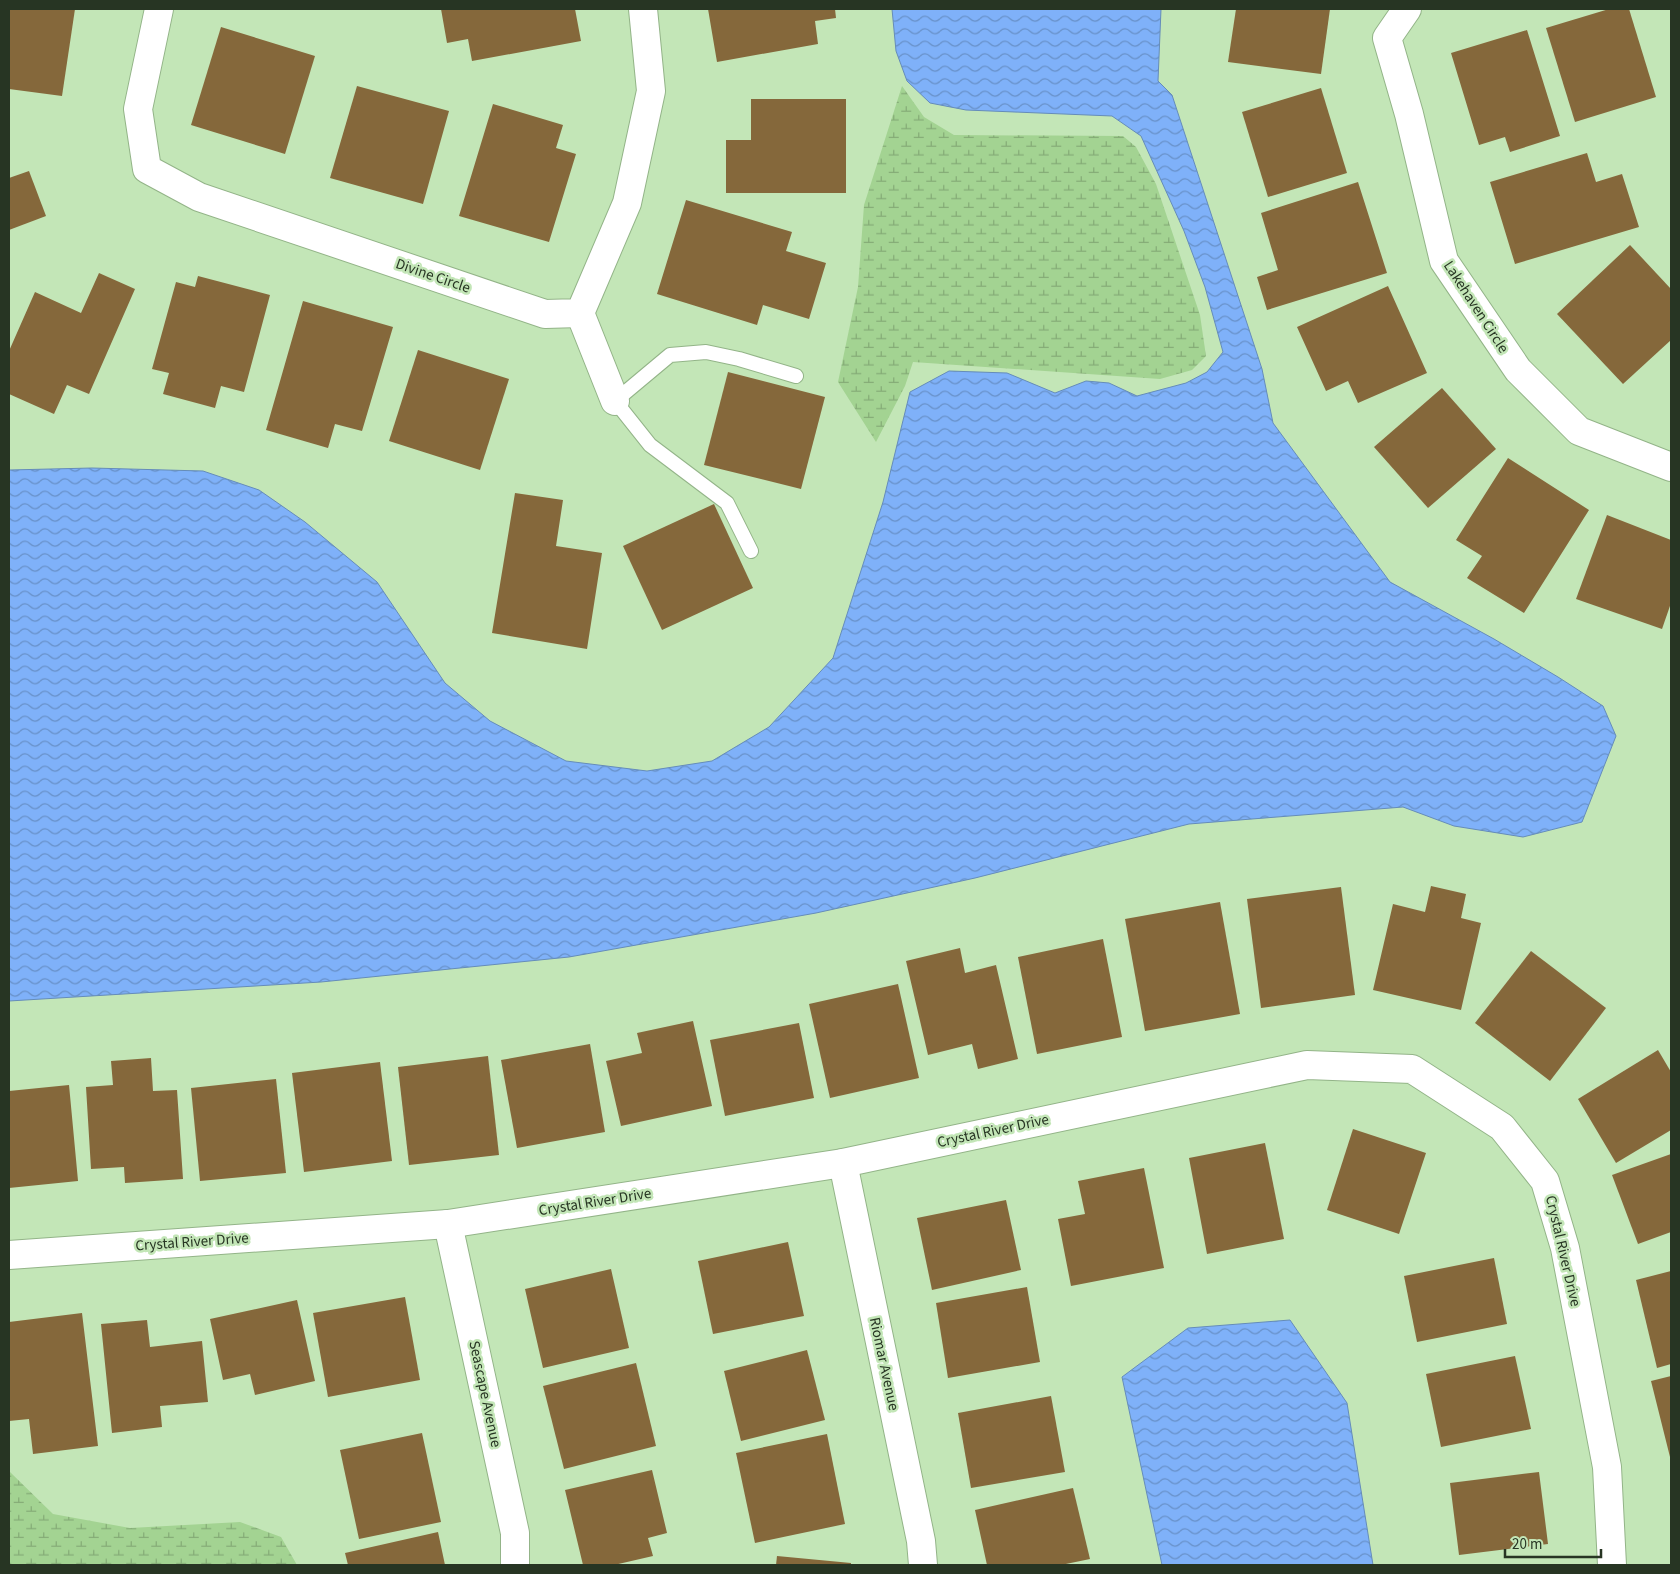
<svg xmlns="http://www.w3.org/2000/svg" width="1680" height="1574" font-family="'Source Sans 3',sans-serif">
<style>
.wetland{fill:url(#wetland-marsh)}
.water{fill:url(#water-waves);stroke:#658cb9}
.building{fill:#85683b}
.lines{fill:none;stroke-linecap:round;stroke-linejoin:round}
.lane-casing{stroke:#93b488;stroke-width:16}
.street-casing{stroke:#93b488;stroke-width:30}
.lane{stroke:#fff;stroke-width:14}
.street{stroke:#fff;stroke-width:28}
.labels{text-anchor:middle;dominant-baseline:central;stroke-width:5;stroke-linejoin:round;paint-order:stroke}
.street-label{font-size:15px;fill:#273523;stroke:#c3e6b7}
</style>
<defs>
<pattern id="wetland-marsh" width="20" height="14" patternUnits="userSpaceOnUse" patternTransform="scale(1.25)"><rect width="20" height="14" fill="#a3d392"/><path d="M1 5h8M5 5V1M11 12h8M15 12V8" fill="none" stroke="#85ac77"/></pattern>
<pattern id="water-waves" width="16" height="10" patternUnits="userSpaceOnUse" patternTransform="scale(1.25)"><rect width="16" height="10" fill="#7fb1f9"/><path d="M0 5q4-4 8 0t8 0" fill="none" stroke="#6891c9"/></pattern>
</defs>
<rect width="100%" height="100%" fill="#c3e6b7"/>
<g class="wetland">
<path d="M902,86L924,117L954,135L1123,136L1136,147L1156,184L1200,315L1206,356L1192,370L1160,379L913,362L905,386L876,442L838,382L858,287L864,205Z"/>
<path d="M9,1471L53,1514L130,1528L240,1522L281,1537L297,1565H9Z"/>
</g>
<g class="water">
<path d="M892,9H1161L1158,81L1172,95L1262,369L1273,423L1390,582L1494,639L1558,677L1603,706L1616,736L1582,822L1523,837L1454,826L1403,807L1189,824L975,878L816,913L569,957L321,982L9,1001V470L92,468L203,471L259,490L305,522L377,582L445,683L490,721L566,761L647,771L712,761L769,727L833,658L883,502L910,392L949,371L1007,373L1055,393L1086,381L1109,383L1137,396L1186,383L1207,372L1223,352L1205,287L1184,231L1141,136L1112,116L966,110L930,103L907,81L896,51Z"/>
<path d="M1290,1320L1347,1403L1373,1565H1162L1122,1377L1188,1328Z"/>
</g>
<g class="building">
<path d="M9,9H75L62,96L9,89Z"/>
<path d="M441,9H575L581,41L472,61L468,39L447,43Z"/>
<path d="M708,9H835L836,18L815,21L818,44L717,62Z"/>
<path d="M1236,9H1330L1321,74L1228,62Z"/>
<path d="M1609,9H1629L1656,97L1575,122L1546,28Z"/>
<path d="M221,27L315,56L285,154L191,125Z"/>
<path d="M1527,30L1560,136L1510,152L1505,137L1479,145L1451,53Z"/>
<path d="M357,86L449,111L423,204L330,178Z"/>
<path d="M1321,88L1347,173L1268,197L1242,112Z"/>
<path d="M751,99H846V193H726V140H751Z"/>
<path d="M493,104L563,125L556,148L576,154L549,242L459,216Z"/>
<path d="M1587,153L1596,182L1622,174L1639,227L1515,264L1490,182Z"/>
<path d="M29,171L46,216L9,230V178Z"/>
<path d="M1358,182L1387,273L1267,310L1257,277L1278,270L1261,213Z"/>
<path d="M686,200L792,232L786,251L826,263L809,319L763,305L757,325L657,294Z"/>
<path d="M1630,245L1671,289V340L1623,384L1557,314Z"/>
<path d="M99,273L135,289L89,394L67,385L54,414L9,394V351L35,292L81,313Z"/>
<path d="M198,276L270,295L244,392L221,386L215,408L163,394L169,373L152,369L176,282L195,287Z"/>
<path d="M1388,286L1427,373L1358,403L1348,381L1326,391L1297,327Z"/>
<path d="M303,301L393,327L362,431L335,424L328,448L266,430Z"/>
<path d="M418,350L509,379L480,470L389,441Z"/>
<path d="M728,372L825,397L801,489L704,465Z"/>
<path d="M1442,388L1496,449L1428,508L1374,447Z"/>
<path d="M1508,458L1589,510L1524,613L1467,578L1482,556L1456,540Z"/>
<path d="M515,493L563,500L556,546L602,553L587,649L492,633Z"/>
<path d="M714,504L753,588L662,630L623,546Z"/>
<path d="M1607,515L1671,540V603L1662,629L1576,599Z"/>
<path d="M1431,886L1466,894L1461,918L1481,923L1461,1010L1373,990L1393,904L1425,912Z"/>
<path d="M1341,887L1355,995L1261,1008L1247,899Z"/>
<path d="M1220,902L1240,1014L1145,1031L1125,919Z"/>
<path d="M1103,939L1122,1037L1037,1054L1018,957Z"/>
<path d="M960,948L965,973L996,965L1018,1059L978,1069L972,1044L928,1055L906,961Z"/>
<path d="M1531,951L1606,1008L1550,1081L1475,1023Z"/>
<path d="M898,984L919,1078L830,1098L809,1004Z"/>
<path d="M693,1021L712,1106L621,1126L606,1061L642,1053L637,1033Z"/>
<path d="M799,1023L814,1098L725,1116L710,1040Z"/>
<path d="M590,1044L605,1132L517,1148L501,1060Z"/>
<path d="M1658,1050L1671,1072V1130L1616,1163L1578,1099Z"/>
<path d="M488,1056L499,1155L409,1165L398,1067Z"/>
<path d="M151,1058L153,1091L177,1090L183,1179L125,1183L124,1167L91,1169L86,1087L113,1085L111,1061Z"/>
<path d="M380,1062L392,1161L304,1172L292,1073Z"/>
<path d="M276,1079L286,1173L200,1181L191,1088Z"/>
<path d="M69,1085L78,1181L9,1188V1091Z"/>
<path d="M1353,1129L1426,1153L1399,1234L1327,1210Z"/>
<path d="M1265,1143L1284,1239L1207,1254L1189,1158Z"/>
<path d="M1671,1154V1232L1638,1244L1612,1175Z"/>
<path d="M1144,1168L1164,1268L1071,1286L1058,1219L1085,1214L1078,1181Z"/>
<path d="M1006,1200L1021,1270L932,1290L917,1218Z"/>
<path d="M788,1242L804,1316L713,1334L698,1261Z"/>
<path d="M1494,1258L1507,1324L1417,1342L1404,1276Z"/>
<path d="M611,1269L629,1348L543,1368L525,1289Z"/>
<path d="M1671,1271V1364L1657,1368L1636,1280Z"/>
<path d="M1027,1287L1040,1362L948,1378L936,1303Z"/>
<path d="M405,1297L420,1380L328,1397L313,1313Z"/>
<path d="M297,1300L315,1381L255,1395L250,1374L223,1380L210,1319Z"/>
<path d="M82,1313L98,1446L33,1454L29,1419L9,1421V1322Z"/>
<path d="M147,1320L150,1347L202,1341L208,1402L160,1406L162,1427L112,1433L101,1324Z"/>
<path d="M807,1350L825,1420L741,1441L724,1371Z"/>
<path d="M1515,1356L1531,1429L1441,1447L1426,1374Z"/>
<path d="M636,1363L656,1446L564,1469L543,1386Z"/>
<path d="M1671,1376V1461L1651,1381Z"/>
<path d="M1051,1396L1065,1472L971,1488L958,1413Z"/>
<path d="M422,1433L441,1522L359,1539L340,1450Z"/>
<path d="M827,1434L845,1524L755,1543L736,1453Z"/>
<path d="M652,1470L667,1533L648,1538L653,1556L614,1565H583L565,1490Z"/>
<path d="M1539,1472L1548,1544L1459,1555L1450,1483Z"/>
<path d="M1073,1488L1090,1559L1061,1565H987L975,1510Z"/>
<path d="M438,1532L445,1565H348L345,1553Z"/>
<path d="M777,1556L851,1563V1565H776Z"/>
</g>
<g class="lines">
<defs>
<path id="lane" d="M751,551L727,503L650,445L615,401L670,355L706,352L739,359L796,376"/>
<g id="street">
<path d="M159,9L138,109L147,169L199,197L545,314L580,313L627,203L651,91L643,9"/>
<path d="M1407,9L1387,38L1409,114L1444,261L1518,370L1579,431L1671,467"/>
<path d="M580,313L615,401"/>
<path d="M843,1163L921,1541L923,1565"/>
<path d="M448,1224L515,1533V1565"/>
<path d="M9,1255L448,1224L843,1163L1307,1065L1412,1069L1502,1127L1545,1181L1565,1248L1607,1467L1612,1565"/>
</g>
</defs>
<use href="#lane" class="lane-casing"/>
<use href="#street" class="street-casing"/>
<use href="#lane" class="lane"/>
<use href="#street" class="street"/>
</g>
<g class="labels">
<g class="street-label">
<text transform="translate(433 276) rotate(19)">Divine Circle</text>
<text transform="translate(1476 307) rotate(57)">Lakehaven Circle</text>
<text transform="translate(993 1131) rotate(-12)">Crystal River Drive</text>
<text transform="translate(595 1202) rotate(-9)">Crystal River Drive</text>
<text transform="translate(192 1242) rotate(-4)">Crystal River Drive</text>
<text transform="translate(1563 1251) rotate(77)">Crystal River Drive</text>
<text transform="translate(884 1364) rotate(78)">Riomar Avenue</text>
<text transform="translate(485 1394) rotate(78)">Seascape Avenue</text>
</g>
</g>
<rect width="1680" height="1574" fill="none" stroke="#273523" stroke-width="20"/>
<path d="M1505 1549v8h96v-8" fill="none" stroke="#273523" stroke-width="2.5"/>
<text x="1512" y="1549" font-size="15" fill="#273523" stroke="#c3e6b7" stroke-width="4" paint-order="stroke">20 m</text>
</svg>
